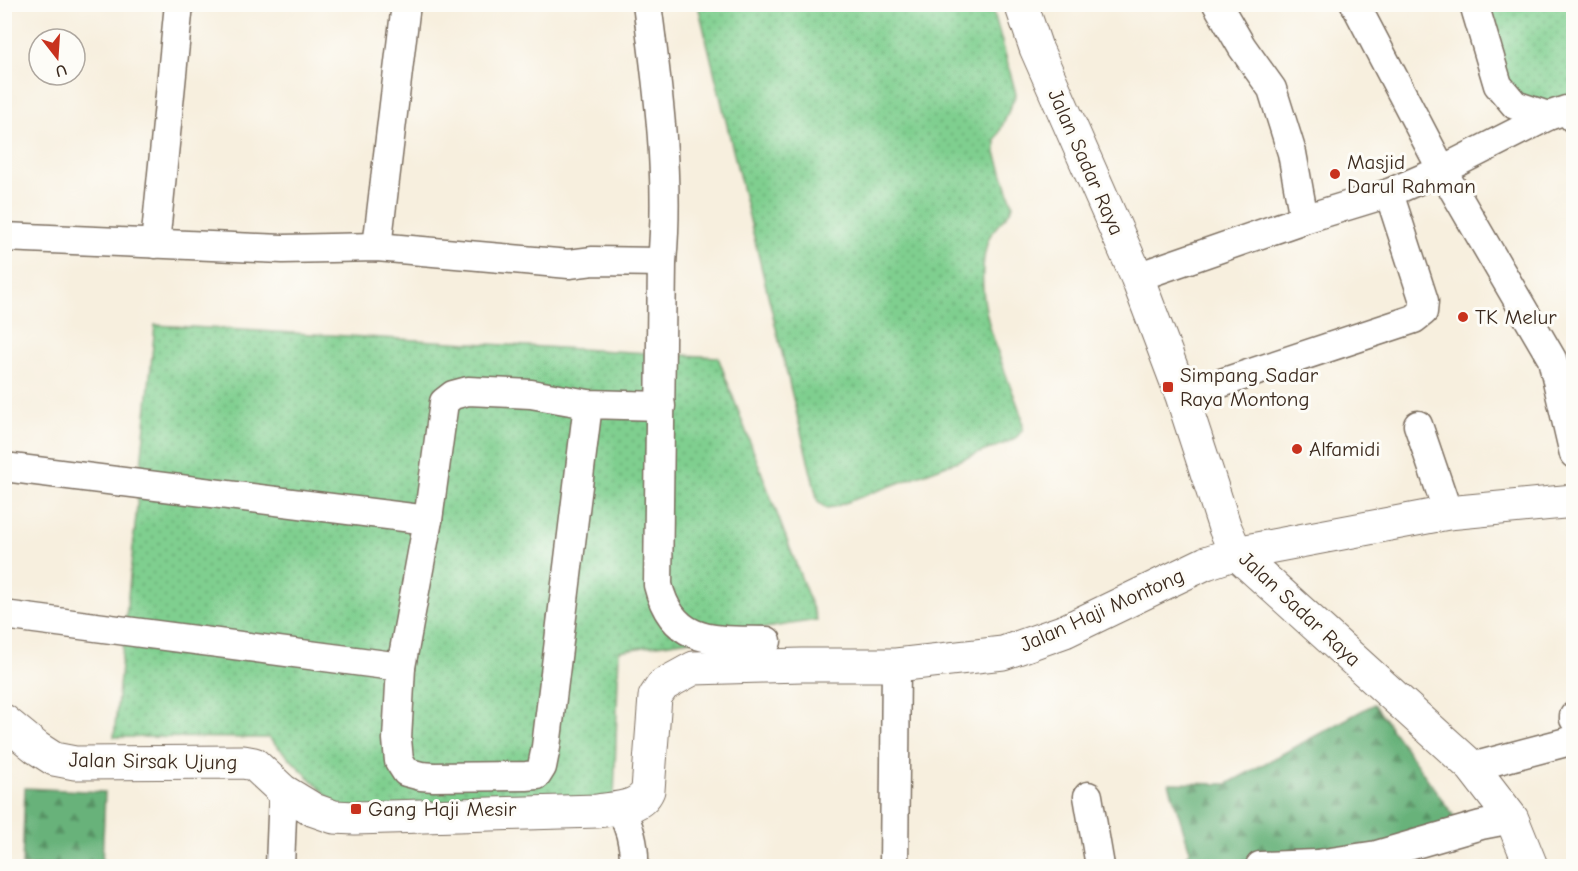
<svg xmlns="http://www.w3.org/2000/svg" width="1578" height="871" font-family="'Comic Neue',sans-serif">
<style>
.grass{fill:url(#grass-dots);stroke:#5d7c56;stroke-width:1.5}
.forest{fill:url(#forest-firs);stroke:#516e4c;stroke-width:1.5}
.lines{fill:none;stroke-linecap:round;stroke-linejoin:round}
.street-casing{stroke:#7d6f61;stroke-width:31}
.secondary-casing{stroke:#7d6f61;stroke-width:35}
.street{stroke:#fff;stroke-width:28}
.secondary{stroke:#fff;stroke-width:33}
.poi-dot{fill:#c8321e;stroke:#fdfcf7;stroke-width:2}
.labels{text-anchor:middle;dominant-baseline:central;stroke-width:6;stroke-linejoin:round;paint-order:stroke}
.street-label{font-size:21px;fill:#3b2a1e;stroke:#fdfcf7}
.poi-label{font-size:21px;fill:#3b2a1e;stroke:#fdfcf7;text-anchor:start}
</style>
<defs>
<pattern id="grass-dots" width="8" height="8" patternUnits="userSpaceOnUse" patternTransform="scale(1.5)"><rect width="8" height="8" fill="#7fcf8f"/><path d="M2 2h.1M6 6h.1" fill="none" stroke="#69a874" stroke-width="1.8" stroke-linecap="round"/></pattern>
<pattern id="forest-firs" width="22" height="20" patternUnits="userSpaceOnUse" patternTransform="scale(1.5)"><rect width="22" height="20" fill="#67b27a"/><path d="M5 1l3.5 6h-7zM16 11l3.5 6h-7z" fill="#569163"/></pattern>
</defs>
<rect width="100%" height="100%" fill="#fdfcf7"/>
<filter id="ink" filterUnits="userSpaceOnUse"><feTurbulence type="fractalNoise" baseFrequency=".0167" numOctaves="2"/><feDisplacementMap in="SourceGraphic" scale="12" xChannelSelector="R" yChannelSelector="G"/><feConvolveMatrix kernelMatrix="1 2 1 2 8 2 1 2 1" color-interpolation-filters="sRGB"/></filter>
<filter id="wash" filterUnits="userSpaceOnUse"><feTurbulence type="fractalNoise" baseFrequency=".008" numOctaves="4" result="noise"/><feDisplacementMap in="SourceGraphic" scale="24" xChannelSelector="R" yChannelSelector="G"/><feGaussianBlur stdDeviation="1.35" result="paint"/><feColorMatrix in="noise" values="0 0 0 0 0 0 0 0 0 0 0 0 0 0 0 0 0 1.4 0 .05"/><feComposite in="paint" operator="in"/></filter>
<g filter="url(#wash)">
<rect width="100%" height="100%" fill="#f7efde"/>
<g class="grass">
<path d="M698,5H992L1016,94L996,140V153L1013,206C1007,219 995,224 989,238C968,297 1003,363 1022,417L1023,429L1017,437L1006,443L834,507L826,508L818,502Z"/>
<path d="M1479,5H1573V93L1541,111L1518,117Z"/>
<path d="M155,325L718,357L817,620L619,651L614,798L344,812L269,738L114,737Z"/>
</g>
<g class="forest">
<path d="M1374,704L1468,836L1329,866H1179L1190,851L1169,783L1227,784Z"/>
<path d="M25,788L105,792L102,866H22Z"/>
</g>
</g>
<g filter="url(#ink)">
<g class="lines">
<defs>
<g id="street">
<path d="M647,4C658,88 670,178 662,262L658,585C673,646 716,640 767,641"/>
<path d="M1217,4L1242,47L1272,89L1292,153L1304,219"/>
<path d="M1355,4L1442,170L1552,359L1574,454"/>
<path d="M1474,4L1498,85L1515,105L1548,116"/>
<path d="M4,237L283,249L377,247L569,264L593,261L662,262"/>
<path d="M155,244L179,4"/>
<path d="M377,247L406,4"/>
<path d="M1137,277L1304,219L1389,193L1442,170L1548,116L1566,110L1574,119"/>
<path d="M1182,396L1414,319L1423,312L1424,301L1389,193"/>
<path d="M588,404L546,747L542,767L537,775L526,776L434,777L421,776L406,772L399,761L397,739L401,667L428,520L444,402L453,395L468,391L531,394L588,404L661,406"/>
<path d="M1418,425L1448,513"/>
<path d="M4,467L428,520"/>
<path d="M4,615L401,667"/>
<path d="M1574,716V719"/>
<path d="M1472,767L1574,740"/>
<path d="M1088,796L1100,866"/>
<path d="M620,808C629,825 635,846 634,866"/>
<path d="M280,866L283,791"/>
<path d="M894,866L896,665"/>
<path d="M1260,866L1317,864L1377,855L1481,825L1512,819"/>
</g>
<g id="secondary">
<path d="M1021,4L1036,48L1137,277L1182,396L1225,528L1236,553L1472,767L1512,819L1531,866"/>
<path d="M4,721L37,748L54,759L75,763L243,762L254,764L283,791L314,810L334,817L355,818L597,811C614,808 640,809 648,790L655,697L663,685L694,668L802,665H896L1003,653L1065,631L1206,563L1236,553L1448,513L1574,501"/>
</g>
</defs>
<use href="#street" class="street-casing"/>
<use href="#secondary" class="secondary-casing"/>
<use href="#street" class="street"/>
<use href="#secondary" class="secondary"/>
</g>
</g>
<g class="poi-dot">
<circle cx="1335" cy="174" r="6"/>
<circle cx="1463" cy="317" r="6"/>
<rect x="1162" y="381" width="12" height="12" rx="3"/>
<circle cx="1297" cy="449" r="6"/>
<rect x="350" y="803" width="12" height="12" rx="3"/>
</g>
<g class="labels">
<g class="street-label">
<text transform="translate(1086 162) rotate(66)">Jalan Sadar Raya</text>
<text transform="translate(1300 609) rotate(43)">Jalan Sadar Raya</text>
<text transform="translate(1102 610) rotate(-24)">Jalan Haji Montong</text>
<text transform="translate(153 761) rotate(1)">Jalan Sirsak Ujung</text>
</g>
<g class="poi-label">
<text x="1347" y="162">Masjid<tspan x="1347" dy="24">Darul Rahman</tspan></text>
<text x="1475" y="317">TK Melur</text>
<text x="1180" y="375">Simpang Sadar<tspan x="1180" dy="24">Raya Montong</tspan></text>
<text x="1309" y="449">Alfamidi</text>
<text x="368" y="809">Gang Haji Mesir</text>
</g>
</g>
<rect width="1578" height="871" fill="none" stroke="#fdfcf7" stroke-width="24"/>
<g transform="translate(57 57) rotate(163)"><circle r="28" fill="#fdfcf7" stroke="#afa8a0" stroke-width="1.5"/>
<path d="M0-4.5L10 22L0 15L-10 22Z" fill="#c8321e"/>
<text y="-9" font-size="16" font-weight="bold" text-anchor="middle" fill="#3b2a1e">U</text>
</g>
</svg>
